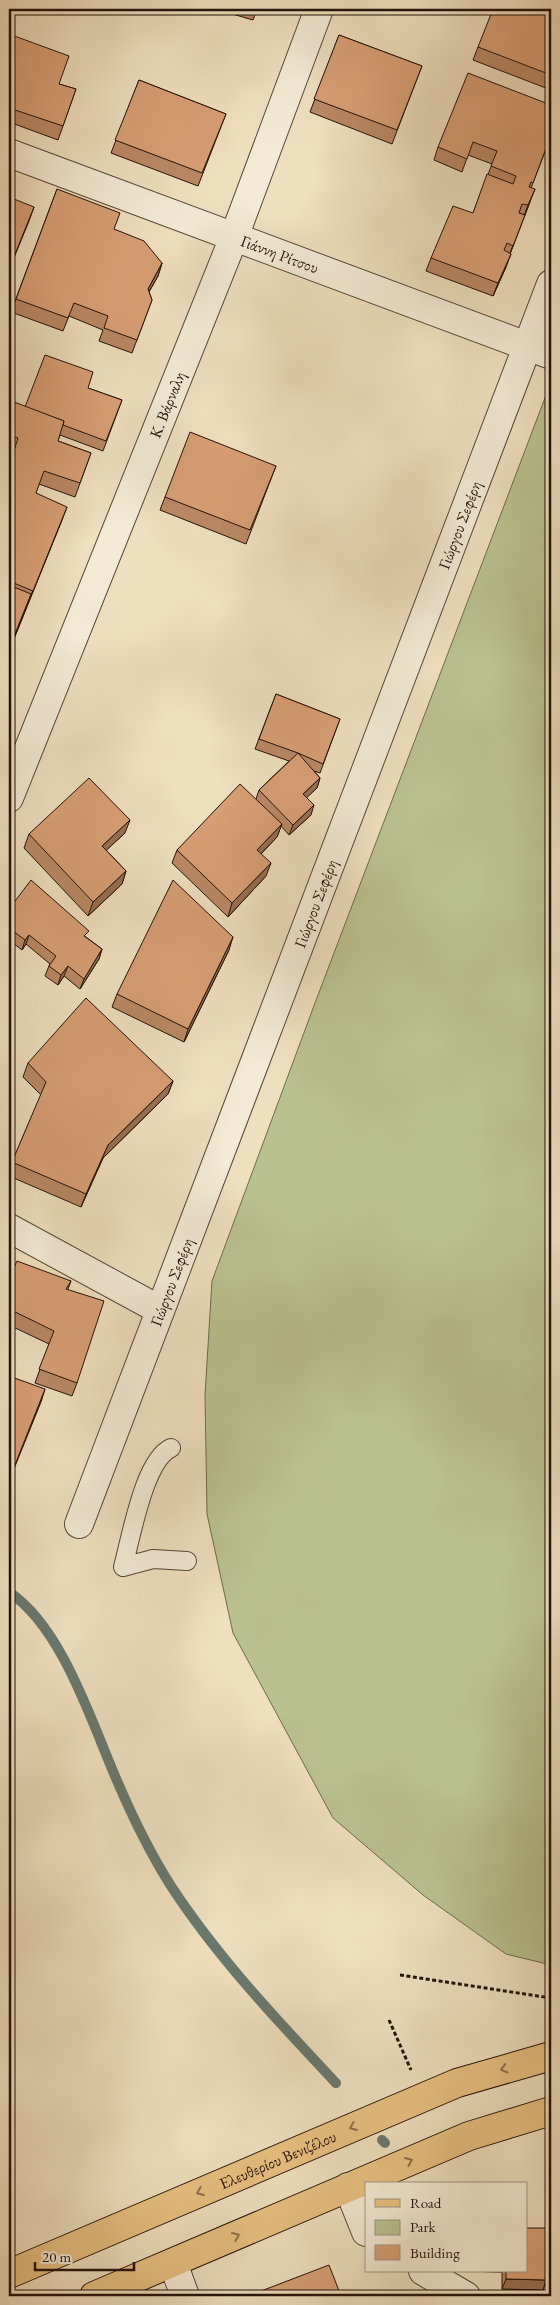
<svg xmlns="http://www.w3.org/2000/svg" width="560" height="2305" font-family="'EB Garamond',serif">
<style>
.green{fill:#bac191;stroke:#6e694e}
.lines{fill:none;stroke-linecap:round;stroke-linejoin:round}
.stream{stroke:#69786e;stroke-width:10}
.lane-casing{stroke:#554438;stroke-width:20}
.street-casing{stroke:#554438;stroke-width:30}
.primary-casing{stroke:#22110b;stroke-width:30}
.path{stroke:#22110b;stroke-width:3;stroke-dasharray:4 2.5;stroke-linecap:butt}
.lane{stroke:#f4ead5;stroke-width:18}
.street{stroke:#f4ead5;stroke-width:28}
.primary{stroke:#e7c080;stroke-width:28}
.wall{fill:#ba8865;stroke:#22110b}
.shaded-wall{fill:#976f52;stroke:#22110b}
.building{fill:#d89e75;stroke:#22110b}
.oneway{stroke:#8e714b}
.labels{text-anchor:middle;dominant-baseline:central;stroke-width:4;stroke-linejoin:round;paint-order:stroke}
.street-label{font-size:16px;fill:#22110b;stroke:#f4ead5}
</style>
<rect width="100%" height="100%" fill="#eedfbf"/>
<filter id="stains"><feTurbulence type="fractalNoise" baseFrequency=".004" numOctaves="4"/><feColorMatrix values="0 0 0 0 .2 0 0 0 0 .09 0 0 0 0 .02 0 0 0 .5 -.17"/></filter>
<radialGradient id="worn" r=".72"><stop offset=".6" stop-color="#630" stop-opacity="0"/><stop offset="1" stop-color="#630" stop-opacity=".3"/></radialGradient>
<path class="green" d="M548,390L551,392V1965L506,1954L423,1895L333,1818L233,1633L207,1514L205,1395L212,1281L315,1003Z"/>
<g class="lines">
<g class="stream">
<path d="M9,1592C63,1628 92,1724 118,1783C133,1818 150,1853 171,1886C218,1958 277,2020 336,2083"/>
<path d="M382,2140L385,2143"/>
</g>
<defs>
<path id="lane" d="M171,1448C144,1460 131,1538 123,1567L153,1559L187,1561"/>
<g id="street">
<path id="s1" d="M9,153L551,355"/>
<path id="s2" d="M9,798L234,237L319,9"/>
<path d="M9,1228L160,1310"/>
<path id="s3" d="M79,1524L551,284"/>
<path d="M348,2187L366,2232"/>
<path d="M173,2263L185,2296"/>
<path d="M423,2271L466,2296"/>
</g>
<g id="primary">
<path id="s4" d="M9,2274L457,2083L551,2056"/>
<path d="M94,2296L469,2136L551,2111"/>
</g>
</defs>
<use href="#lane" class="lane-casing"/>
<use href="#street" class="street-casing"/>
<use href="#primary" class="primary-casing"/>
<g class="path">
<path d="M400,1975L551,1998"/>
<path d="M389,2020L411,2070"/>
</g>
<use href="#lane" class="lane"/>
<use href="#street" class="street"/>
<use href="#primary" class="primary"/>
</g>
<g class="wall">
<path d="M223,9H257L253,20L222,11Z"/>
<path d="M551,9V90L473,60L478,47Z"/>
<path d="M9,34L59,84L76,89L58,140L9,122Z"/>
<path d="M339,35L422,66L392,144L310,112Z"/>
<path d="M139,80L226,114L198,186L111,153Z"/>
<path d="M551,105V136L531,188L530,202L510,254L506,267L493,296L426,271L431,258L473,213L492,164L468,155L462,172L434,160L438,147Z"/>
<path d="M57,189L162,263L158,276L149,292L152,300L132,353L99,341L103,330L69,316L63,331L11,312Z"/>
<path d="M88,388L122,400L103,451L60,435L58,441L91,453L75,497L39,484L36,493L62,520L9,651V452L12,454L13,452L9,450V400L25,407Z"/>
<path d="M276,466L246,544L160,510L165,497Z"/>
<path d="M276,694L340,719L320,773L314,771L320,778L317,788L306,797L311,815L289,835L281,826L277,837L261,854L266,876L228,917L172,863L177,850L256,799L259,790L289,761L255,749Z"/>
<path d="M125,833L106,850L126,871L122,884L88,916L24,848L29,834Z"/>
<path d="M9,909L86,937L102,949L99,959L80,989L64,976L58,985L45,976L49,966L50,964L26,944L22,950L9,940Z"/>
<path d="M229,950L184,1042L112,1007L117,994Z"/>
<path d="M28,1063L173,1081L168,1094L103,1158L81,1207L9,1176V1171L12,1162L41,1095L23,1077Z"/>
<path d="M9,1278L71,1281L68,1289L77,1383L72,1396L35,1383L49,1344L9,1325Z"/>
<path d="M461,2271H526L546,2280L543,2290L502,2289V2272Z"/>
</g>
<g class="shaded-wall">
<path d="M535,189L524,217L508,259L528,205Z"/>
<path d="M34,207L29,221L9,270V269Z"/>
<path d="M511,254L506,267L493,296L498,283Z"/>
<path d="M162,263L158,276L143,302L148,289Z"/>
<path d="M67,507L62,520L9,651V649Z"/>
<path d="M320,778L317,788L300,804L303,794Z"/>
<path d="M314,805L311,815L289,835L293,825Z"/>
<path d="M130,820L125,833L97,859L102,846Z"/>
<path d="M282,824L277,837L252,863L257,850Z"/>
<path d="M271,863L266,876L228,917L232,903Z"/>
<path d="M126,871L122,884L88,916L93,902Z"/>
<path d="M29,935L26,944L22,950L25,940Z"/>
<path d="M233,937L229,950L184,1042L188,1029Z"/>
<path d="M102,949L99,959L80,989L84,979Z"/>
<path d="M68,966L64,976L58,985L61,975Z"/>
<path d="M173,1081L168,1094L103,1158L81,1207L86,1194L108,1145Z"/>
<path d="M45,1389L41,1402L9,1481V1480Z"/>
<path d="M462,2271H503L502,2272Z"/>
<path d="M506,2279L546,2280L543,2290L502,2289Z"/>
</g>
<g class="building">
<path d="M9,9H14L9,24Z"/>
<path d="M493,9H551V75L478,47Z"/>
<path d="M9,34L69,56L59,84L76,89L63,126L9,108Z"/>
<path d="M339,35L422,66L397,130L314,99Z"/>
<path d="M468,73L551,105V135L533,183L531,182L529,187L535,189L528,205L522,204L519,213L525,215L513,246L507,243L504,250L511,254L498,283L431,258L453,206L473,213L487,174L513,184L516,176L491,166L497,151L473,142L467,159L438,147Z"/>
<path d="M139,80L226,114L202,173L115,140Z"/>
<path d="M57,189L120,213L114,229L144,241L162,263L148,289L152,300L137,340L104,328L108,316L74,303L68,318L16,299Z"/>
<path d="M9,197L34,207L9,269Z"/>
<path d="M45,355L93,372L88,388L122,400L106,441L63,425L64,421L25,407Z"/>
<path d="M9,400L64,421L58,441L91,453L80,483L44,471L36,493L67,507L33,591L9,581V489L11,485L9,484V452L13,454L18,438L9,435Z"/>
<path d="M190,432L276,466L250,530L165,497Z"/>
<path d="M9,585L31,594L9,649Z"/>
<path d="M276,694L340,719L323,764L298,753L320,778L303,794L314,805L293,825L259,790L298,753L259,739Z"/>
<path d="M89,778L130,820L102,846L126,871L93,902L29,834Z"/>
<path d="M240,784L282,824L257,850L271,863L232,903L177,850Z"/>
<path d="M31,880L89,931L84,936L102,949L84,979L68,966L61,975L49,966L56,956L29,935L25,940L9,928V909Z"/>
<path d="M173,880L233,937L188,1029L117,994Z"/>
<path d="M86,998L173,1081L108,1145L86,1194L12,1162L46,1082L28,1063Z"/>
<path d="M17,1261L71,1281L66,1289L104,1301L77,1383L39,1369L54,1331L9,1309V1278Z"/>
<path d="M9,1376L45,1389L9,1480Z"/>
<path d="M526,2228H548L546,2280L506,2279V2271H526Z"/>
<path d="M329,2265L341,2296H248Z"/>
</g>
<defs><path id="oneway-chevron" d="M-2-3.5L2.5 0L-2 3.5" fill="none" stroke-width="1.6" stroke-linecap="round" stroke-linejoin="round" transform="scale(1.25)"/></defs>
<g class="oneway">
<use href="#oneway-chevron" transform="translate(504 2069) rotate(163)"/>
<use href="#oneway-chevron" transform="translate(353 2127) rotate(157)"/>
<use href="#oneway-chevron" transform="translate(409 2161) rotate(-23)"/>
<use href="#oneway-chevron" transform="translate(200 2192) rotate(157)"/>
<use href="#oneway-chevron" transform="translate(236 2236) rotate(-23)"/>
</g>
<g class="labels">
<g class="street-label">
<text stroke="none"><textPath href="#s1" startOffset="289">Γιάννη Ρίτσου</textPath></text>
<text stroke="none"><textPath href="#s2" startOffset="424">Κ. Βάρναλη</textPath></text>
<text stroke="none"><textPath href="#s3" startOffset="1069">Γιώργου Σεφέρη</textPath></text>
<text stroke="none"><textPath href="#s3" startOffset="664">Γιώργου Σεφέρη</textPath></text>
<text stroke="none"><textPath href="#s3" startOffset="259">Γιώργου Σεφέρη</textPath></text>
<text stroke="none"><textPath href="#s4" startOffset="292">Ελευθερίου Βενιζέλου</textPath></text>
</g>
</g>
<rect width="560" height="2305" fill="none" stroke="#eedfbf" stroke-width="30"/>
<rect x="10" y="10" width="540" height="2285" fill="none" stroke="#22110b" stroke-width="2.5"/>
<rect x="15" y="15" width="530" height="2275" fill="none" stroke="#22110b"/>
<rect x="365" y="2182" width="162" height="90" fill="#f4ead5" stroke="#a09384"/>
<rect x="375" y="2199" width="25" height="8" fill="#e7c080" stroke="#a09384"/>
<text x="410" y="2208" font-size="15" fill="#22110b">Road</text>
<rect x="375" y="2220" width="25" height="15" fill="#bac191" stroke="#a09384"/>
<text x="410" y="2232" font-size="15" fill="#22110b">Park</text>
<rect x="375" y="2245" width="25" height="15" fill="#d89e75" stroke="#a09384"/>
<text x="410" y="2258" font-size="15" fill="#22110b">Building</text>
<path d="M35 2262v8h99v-8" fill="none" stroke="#22110b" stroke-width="2.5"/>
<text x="42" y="2262" font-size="15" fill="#22110b" stroke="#f4ead5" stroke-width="4" paint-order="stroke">20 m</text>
<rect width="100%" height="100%" filter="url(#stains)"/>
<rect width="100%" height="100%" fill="url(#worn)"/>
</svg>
